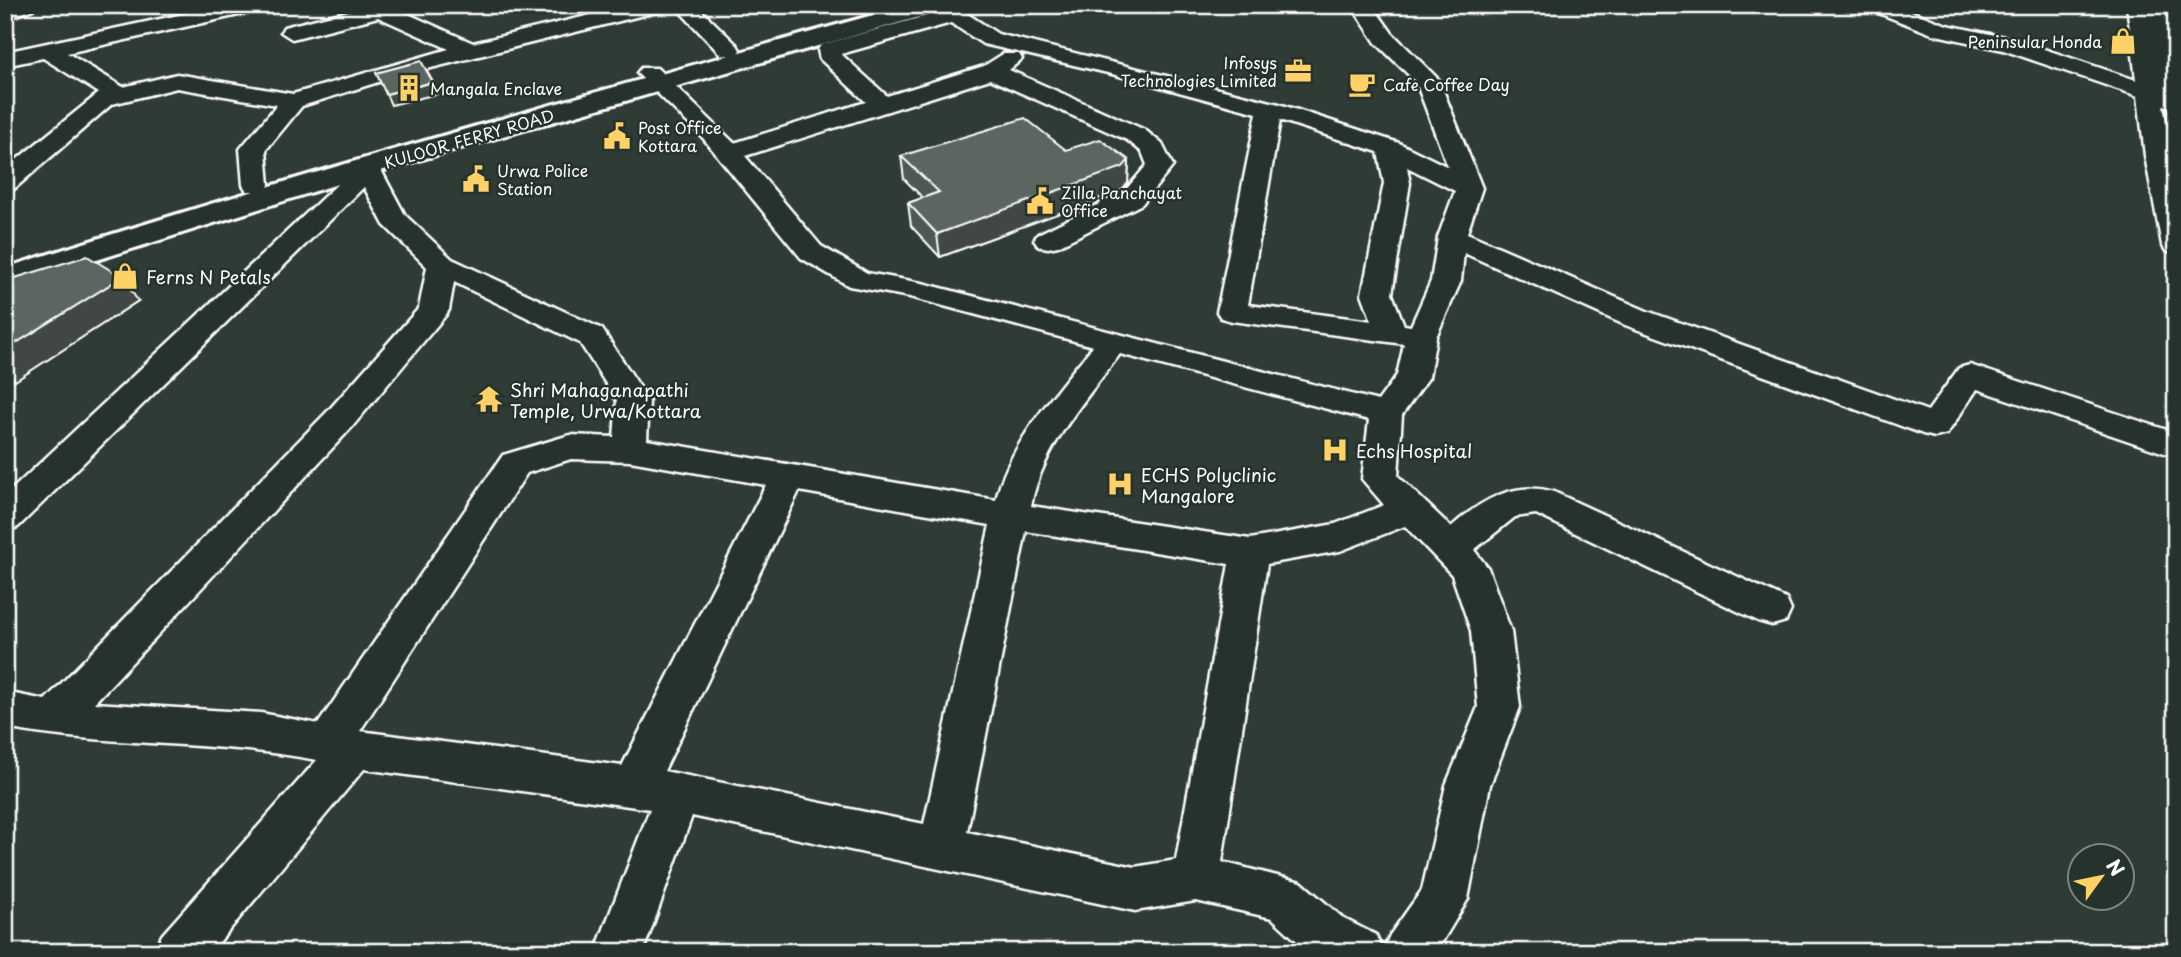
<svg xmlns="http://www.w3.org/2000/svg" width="2181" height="957" font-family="'Playpen Sans',sans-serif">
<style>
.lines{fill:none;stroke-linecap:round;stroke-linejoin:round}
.minor-casing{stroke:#fff;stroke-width:5}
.major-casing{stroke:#fff;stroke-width:6}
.highway-casing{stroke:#fff;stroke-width:6}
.minor{fill:#26332d;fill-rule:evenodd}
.major{fill:#26332d;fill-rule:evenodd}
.highway{fill:#26332d;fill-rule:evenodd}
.wall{fill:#4e5853;stroke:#fff;stroke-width:2}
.shaded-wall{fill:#404744;stroke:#fff;stroke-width:2}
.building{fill:#5b6661;stroke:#fff;stroke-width:2}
.labels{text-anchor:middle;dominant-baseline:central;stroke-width:5;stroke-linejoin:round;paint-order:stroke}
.far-poi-label{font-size:16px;fill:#fff;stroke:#26332d;text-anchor:start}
.far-street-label{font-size:16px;fill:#fff;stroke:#26332d}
.poi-label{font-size:18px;fill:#fff;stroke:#26332d;text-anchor:start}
</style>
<rect width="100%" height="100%" fill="#2f3b35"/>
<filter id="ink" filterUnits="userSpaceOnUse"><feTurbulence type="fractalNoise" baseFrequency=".0143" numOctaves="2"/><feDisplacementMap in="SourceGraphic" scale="14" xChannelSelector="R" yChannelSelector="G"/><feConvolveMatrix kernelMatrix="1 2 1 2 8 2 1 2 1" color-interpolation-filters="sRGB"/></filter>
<g filter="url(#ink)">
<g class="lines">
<defs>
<g id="minor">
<path d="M36,5L33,9L5,20V6Z"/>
<path d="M226,5H267L257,11L67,53L123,87L177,74L293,94L449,49L378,17L292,39L281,32L284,27L373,5H388L473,43L633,5H671L668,9L391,78L302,106L266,150L269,185L265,191H247L243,185L240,149L277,105L177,88L112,104L14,189L5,191V169L99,93L43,58L5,66V52Z"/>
<path d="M674,5H696L737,45L740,50L737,55H721Z"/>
<path d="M929,5H954L998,34L1279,104L1399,143L1448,167L1416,82L1376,43L1351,5H1372L1392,33L1439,80L1482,188L1467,233L1647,311L1928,411L1959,368L1970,365L2176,433V457L1977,389L1947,434L1935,437L1923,434L1625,325L1464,253L1461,281L1436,337L1429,377L1402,415L1398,476L1451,527C1480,501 1514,480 1554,492L1786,599L1791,610L1786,621L1772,625L1758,621L1536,514L1515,517L1474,550L1488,568L1511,631L1520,707L1490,785L1468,899L1436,952H1309L1272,918L1196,901L1135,911L692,816L643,952H595L650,809L364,769L211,952H155L162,935L317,760C214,740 108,747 5,728V692L45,700L328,411L419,308L427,267L384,225L364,187L18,527L5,531V496L361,162H379L383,167L381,170L405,215L452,259L602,329L649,401L647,440L996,500C1008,445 1058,390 1093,346L910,297L849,286L801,258L703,138L637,73L641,68H657L734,143L866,102L820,59L818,50L821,45L937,13ZM951,23L983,44L1112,74L1257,113L1217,312L1221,318L1232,321L1404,344L1397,375L1378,401L922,283L867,273L821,246L745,156L990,79L1127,140L1142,152L1147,165L1124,192L1038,234L1034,240L1038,246L1048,248L1058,246L1142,204L1173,166L1162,144L1145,130L1009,70L1022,59L1019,54H1003L984,66L887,96L841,54ZM1280,120L1378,152L1384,183L1362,294L1372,321L1248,305ZM1407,167L1455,191L1438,237L1431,281L1411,326L1404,325L1392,294L1410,183ZM454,282L580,343L617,401L614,437L570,435L503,455L318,724L261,713L94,703L352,427L445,316L449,310ZM1120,354L1369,420L1362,479L1384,505L1335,524L1250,539L1031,506C1042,448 1085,400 1120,354ZM571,459L630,461L766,485L622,766L360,731L527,473ZM799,491L990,525L924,824L664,771ZM1405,526L1452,575L1471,631L1478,707L1446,785L1422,890L1390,935L1383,951L1376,935L1344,919L1301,882L1222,862L1267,564L1340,551ZM1026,531L1229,564L1176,860L1135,867L967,832Z"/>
<path d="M1865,5H1895L1947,25L2014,39L2136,80L2127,5H2149L2161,88L2176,93V108L2163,105L2176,179V253L2166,251L2162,245L2145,156L2138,96L2003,50L1932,34L1868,9Z"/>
</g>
<path id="major" d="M909,5H947L944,10L363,176L5,289V268C304,172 606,89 909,5Z"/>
<path id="highway" d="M2141,5H2165L2176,48V108L2167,106L2163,100Z"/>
</defs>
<use href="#minor" class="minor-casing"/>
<use href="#major" class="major-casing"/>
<use href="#highway" class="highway-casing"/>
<use href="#minor" class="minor"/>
<use href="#major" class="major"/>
<use href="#highway" class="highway"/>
</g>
<g class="wall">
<path d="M1066,150L1129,160L1128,183L1122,190L940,257L911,226L908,203L923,198L904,179L901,156Z"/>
<path d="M5,281L138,301L15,381L5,377Z"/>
</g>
<g class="shaded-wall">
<path d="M433,82L437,94L391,105L386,94Z"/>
<path d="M1129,160L1128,183L1122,190L940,257L937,234Z"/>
<path d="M122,277L138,301L15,381L5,369V350Z"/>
</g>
<g class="building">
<path d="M421,61L433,82L386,94L376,73Z"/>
<path d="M1025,118L1066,150L1100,139L1129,160L1123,167L937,234L908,203L939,192L901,156Z"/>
<path d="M87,256L122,277L5,350V281Z"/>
</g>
</g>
<defs>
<symbol id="shop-bare" viewBox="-9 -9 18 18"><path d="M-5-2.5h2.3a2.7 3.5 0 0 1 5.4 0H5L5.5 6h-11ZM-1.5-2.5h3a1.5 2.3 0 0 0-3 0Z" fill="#ffd166" stroke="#26332d" stroke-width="2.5" paint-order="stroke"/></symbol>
<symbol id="office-bare" viewBox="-9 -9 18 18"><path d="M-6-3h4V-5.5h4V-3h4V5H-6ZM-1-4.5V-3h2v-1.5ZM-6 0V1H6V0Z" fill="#ffd166" stroke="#26332d" stroke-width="2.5" paint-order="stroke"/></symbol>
<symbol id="cafe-bare" viewBox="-9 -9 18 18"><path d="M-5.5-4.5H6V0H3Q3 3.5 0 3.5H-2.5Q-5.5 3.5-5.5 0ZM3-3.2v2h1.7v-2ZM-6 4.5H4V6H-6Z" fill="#ffd166" stroke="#26332d" stroke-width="2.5" paint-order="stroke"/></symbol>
<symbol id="building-bare" viewBox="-9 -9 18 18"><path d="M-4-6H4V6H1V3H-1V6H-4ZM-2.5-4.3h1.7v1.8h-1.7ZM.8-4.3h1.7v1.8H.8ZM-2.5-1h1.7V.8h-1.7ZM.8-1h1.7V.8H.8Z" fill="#ffd166" stroke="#26332d" stroke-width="2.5" paint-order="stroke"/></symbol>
<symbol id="civic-bare" viewBox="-9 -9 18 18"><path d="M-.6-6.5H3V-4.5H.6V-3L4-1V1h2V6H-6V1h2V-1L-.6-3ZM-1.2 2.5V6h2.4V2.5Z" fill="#ffd166" stroke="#26332d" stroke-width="2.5" paint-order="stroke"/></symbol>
<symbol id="temple-bare" viewBox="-9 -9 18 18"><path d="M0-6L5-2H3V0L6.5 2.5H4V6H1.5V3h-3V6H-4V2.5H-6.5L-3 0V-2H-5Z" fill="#ffd166" stroke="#26332d" stroke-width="2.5" paint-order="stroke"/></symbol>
<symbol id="hospital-bare" viewBox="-9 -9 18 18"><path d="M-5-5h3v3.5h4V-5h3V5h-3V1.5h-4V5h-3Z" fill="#ffd166" stroke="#26332d" stroke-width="2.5" paint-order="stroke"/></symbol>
</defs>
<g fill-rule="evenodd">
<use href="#shop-bare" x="2104" y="22" width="38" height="38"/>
<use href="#office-bare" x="1279" y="52" width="38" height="38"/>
<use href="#cafe-bare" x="1343" y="65" width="38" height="38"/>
<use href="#building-bare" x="390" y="69" width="38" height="38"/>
<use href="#civic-bare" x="598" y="117" width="38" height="38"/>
<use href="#civic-bare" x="457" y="160" width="38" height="38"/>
<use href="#civic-bare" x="1021" y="182" width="38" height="38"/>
<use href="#shop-bare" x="106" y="257" width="38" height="38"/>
<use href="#temple-bare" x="470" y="380" width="38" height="38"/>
<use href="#hospital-bare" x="1316" y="431" width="38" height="38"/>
<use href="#hospital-bare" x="1101" y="465" width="38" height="38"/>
</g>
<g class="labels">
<g class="far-poi-label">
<text x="2102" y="41" text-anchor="end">Peninsular Honda</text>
<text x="1277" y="62" text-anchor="end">Infosys<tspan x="1277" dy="18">Technologies Limited</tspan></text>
<text x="1383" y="84">Cafe Coffee Day</text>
<text x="430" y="88">Mangala Enclave</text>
<text x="638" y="127">Post Office<tspan x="638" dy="18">Kottara</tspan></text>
<text x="497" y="170">Urwa Police<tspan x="497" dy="18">Station</tspan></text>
<text x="1061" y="192">Zilla Panchayat<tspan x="1061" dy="18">Office</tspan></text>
</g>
<g class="far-street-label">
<text transform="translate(469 138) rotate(-16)">KULOOR FERRY ROAD</text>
</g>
<g class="poi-label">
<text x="146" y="276">Ferns N Petals</text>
<text x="510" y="389">Shri Mahaganapathi<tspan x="510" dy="21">Temple, Urwa/Kottara</tspan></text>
<text x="1356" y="450">Echs Hospital</text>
<text x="1141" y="474">ECHS Polyclinic<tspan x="1141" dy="21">Mangalore</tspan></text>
</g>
</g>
<rect width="2181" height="957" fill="none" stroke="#26332d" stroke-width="28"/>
<rect x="14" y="14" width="2153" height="929" fill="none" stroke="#fff" stroke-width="2.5" filter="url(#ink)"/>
<g transform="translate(2101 877) rotate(57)"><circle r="33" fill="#26332d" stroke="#7d8581" stroke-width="2"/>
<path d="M0-5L12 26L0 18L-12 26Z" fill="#ffd166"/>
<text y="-10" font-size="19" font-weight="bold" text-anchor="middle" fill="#ffffff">N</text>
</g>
</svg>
